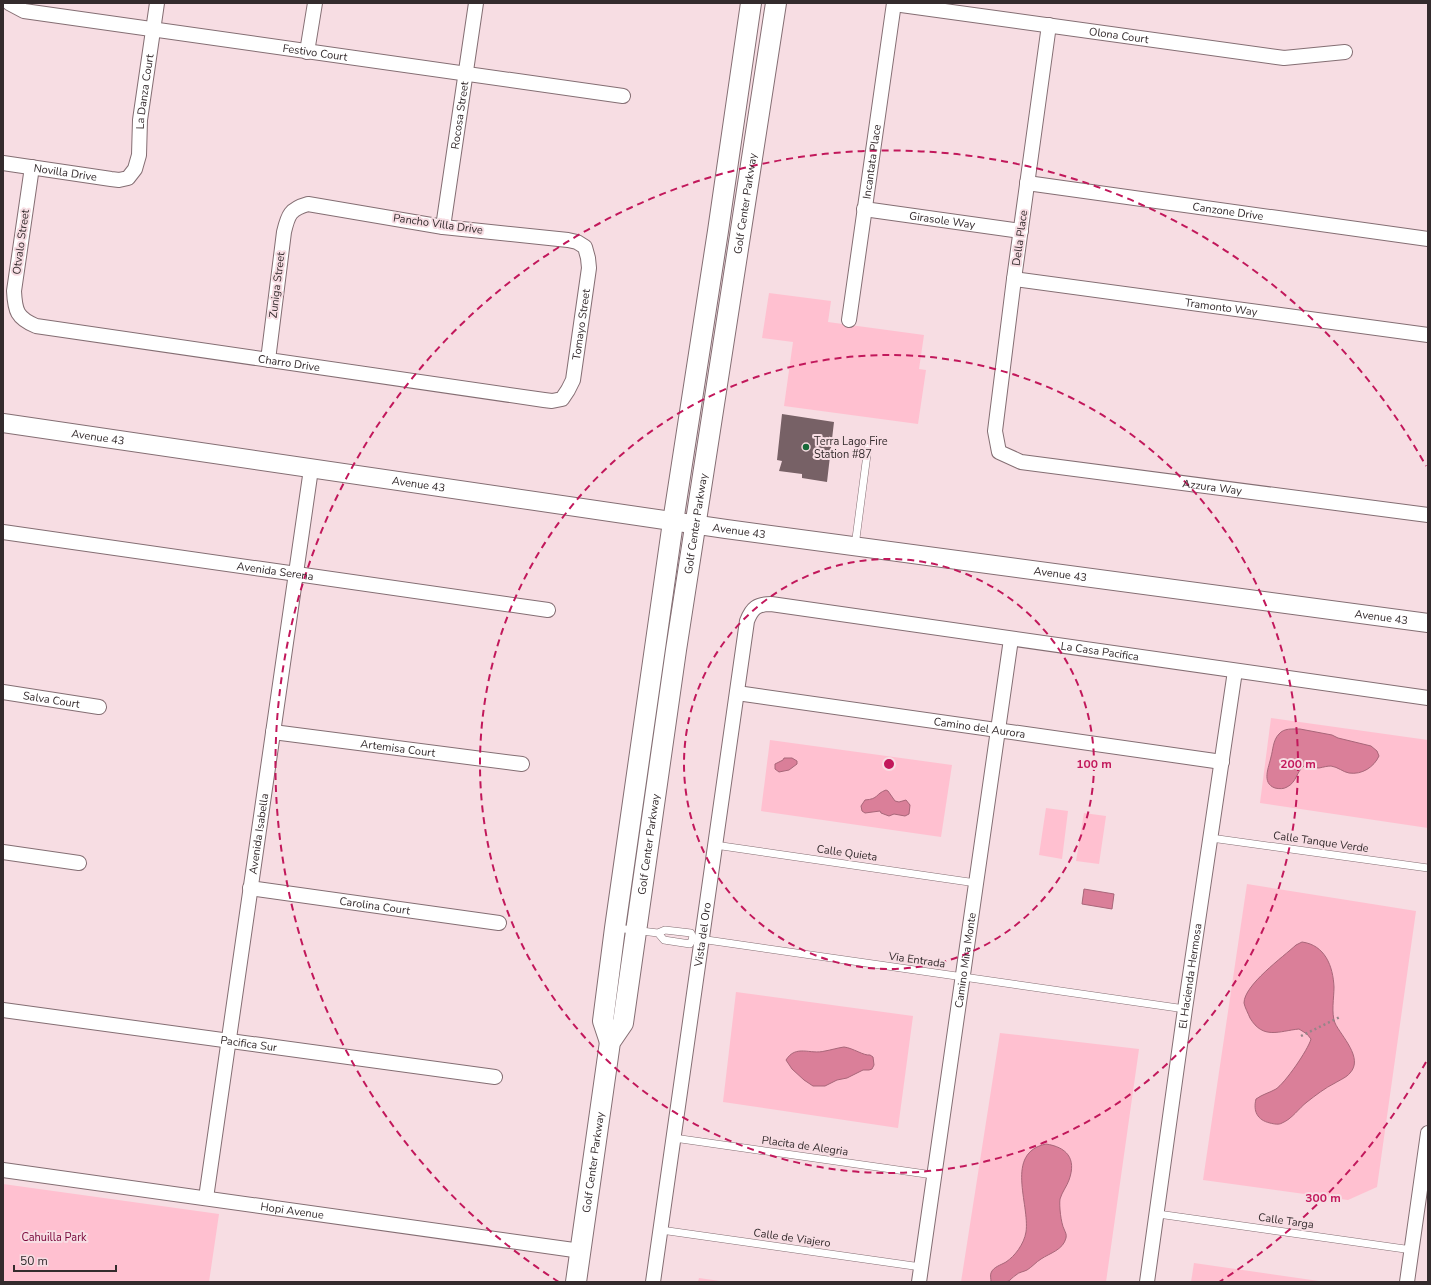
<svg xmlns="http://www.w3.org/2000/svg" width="1431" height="1285" font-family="'Nunito Sans',sans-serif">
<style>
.green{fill:#ffc0d0}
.water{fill:#da7f99;stroke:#a86679}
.building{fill:#776166}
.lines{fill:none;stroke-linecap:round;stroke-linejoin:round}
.service-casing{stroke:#846e73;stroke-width:8}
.minor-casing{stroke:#846e73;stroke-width:16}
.tertiary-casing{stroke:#846e73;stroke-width:20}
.secondary-casing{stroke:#846e73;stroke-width:22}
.path{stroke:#968589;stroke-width:2.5;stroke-dasharray:2 3;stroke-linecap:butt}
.service{stroke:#fff;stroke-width:7}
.minor{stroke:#fff;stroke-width:14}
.tertiary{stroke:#fff;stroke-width:18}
.secondary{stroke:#fff;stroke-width:20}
.ring{fill:none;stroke:#c2185b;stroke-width:2;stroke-dasharray:7 5}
.poi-dot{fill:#186939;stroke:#f7dde3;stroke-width:1.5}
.labels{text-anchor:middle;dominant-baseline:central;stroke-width:4;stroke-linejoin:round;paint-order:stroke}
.street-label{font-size:11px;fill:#342b2d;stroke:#f7dde3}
.poi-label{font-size:11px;fill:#342b2d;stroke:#f7dde3;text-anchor:start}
.park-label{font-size:11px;fill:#770639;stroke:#f7dde3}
.centre{fill:#c2185b;stroke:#f7dde3;stroke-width:2}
.ring-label{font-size:12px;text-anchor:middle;font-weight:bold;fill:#c2185b;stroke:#f7dde3;stroke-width:4;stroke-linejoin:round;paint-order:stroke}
</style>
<rect width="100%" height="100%" fill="#f7dde3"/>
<g class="green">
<path d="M769,293L831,301L828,322L924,335L919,369L926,370L918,424L784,406L793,342L762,338Z"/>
<path d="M1271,718L1428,740V828L1260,803Z"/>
<path d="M770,740L952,765L941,837L761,811Z"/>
<path d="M1046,808L1068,811L1062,859L1039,855Z"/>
<path d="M1084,813L1106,816L1099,864L1076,861Z"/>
<path d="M1247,884L1416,911L1377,1187L1348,1200L1203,1180Z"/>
<path d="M736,992L913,1016L898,1128L723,1102Z"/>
<path d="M1000,1033L1139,1049L1106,1282H961Z"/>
<path d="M3,1184L219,1214L209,1282H3Z"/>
<path d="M1194,1263L1326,1282H1191Z"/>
<path d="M699,1278L727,1282H698Z"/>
</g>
<g class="water">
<path d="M1300,729L1332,735L1338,738L1371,746L1377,751L1379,756C1374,767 1362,775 1349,773C1343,772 1338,767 1331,766C1327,766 1324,767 1319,768C1314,768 1309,766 1304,766C1296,772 1297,782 1287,787C1284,789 1279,789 1275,788C1261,783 1269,767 1271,757C1273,750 1273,740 1279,734C1284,728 1292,729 1300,729Z"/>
<path d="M784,758H792L797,761V764L789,770L779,772L775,769V764L783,760Z"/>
<path d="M886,790L888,791L895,801L899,802L906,800L910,805L909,814L905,816L894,814L889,816L881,813L880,811L865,813L862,811L861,806L865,800C879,799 875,794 886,790Z"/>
<path d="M1084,889L1114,894L1112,909L1082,904Z"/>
<path d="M1302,942C1325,945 1333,966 1334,987C1334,998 1331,1013 1335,1023C1341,1036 1364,1058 1350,1073C1347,1077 1340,1080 1335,1083C1325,1088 1316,1095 1307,1102C1299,1108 1292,1119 1282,1123C1279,1125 1274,1124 1270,1123C1257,1120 1253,1111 1256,1099C1263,1094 1269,1093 1276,1089C1285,1083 1308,1050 1311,1039L1307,1034L1299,1029C1279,1031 1263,1040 1250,1018C1248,1013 1245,1008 1244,1003C1244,985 1283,957 1296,945Z"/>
<path d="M844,1047C853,1048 864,1056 870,1055L873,1057L874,1065L872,1069L869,1070H863L847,1078L837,1080L825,1086H813L804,1080L792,1069L786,1060C796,1044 810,1055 825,1051C831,1050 837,1048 844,1047Z"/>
<path d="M1046,1144C1066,1147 1077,1158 1069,1180C1067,1186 1062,1192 1060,1199C1059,1206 1061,1223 1064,1229C1065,1232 1067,1234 1066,1238C1063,1250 1050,1253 1041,1259C1036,1262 1032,1267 1027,1270C1023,1272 1019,1272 1016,1275C1012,1277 1011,1281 1006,1282C1001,1283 996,1282 991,1282C991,1279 990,1275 991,1273C993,1267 1001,1265 1006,1262C1015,1256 1024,1244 1026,1232C1030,1204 1004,1153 1046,1144Z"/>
</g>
<path class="building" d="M782,414L834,422L827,482L802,478V474L779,471L782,461L777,460Z"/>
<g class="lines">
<defs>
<g id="service">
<path d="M855,546L868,447"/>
<path d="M1211,838L1428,868"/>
<path d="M715,845L976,883"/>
<path d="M616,928L658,933L665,930L691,933L693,938L690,944L664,940L658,933"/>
<path d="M693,938L1185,1009"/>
<path d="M674,1138L933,1175"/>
<path d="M1158,1214L1412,1250"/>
<path d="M661,1230L921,1267"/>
</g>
<g id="minor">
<path id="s1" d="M9,3L24,11L623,96"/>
<path id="s2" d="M894,4L1284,58L1345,52"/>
<path id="s3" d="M1049,25L1014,279L995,431L999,452L1021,462L1428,515"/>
<path d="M307,52L315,3"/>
<path id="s4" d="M3,163L111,179L119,180L128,178L135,169L139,155L140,120L157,3"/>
<path id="s5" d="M32,167L14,291C15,311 17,318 36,326L544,400L552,401L562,399L568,390L573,380L589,268L588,258L585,247L577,242L568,240L443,227L308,204C290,209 288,215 284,232L268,360"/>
<path id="s6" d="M1027,183L1428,239"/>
<path id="s7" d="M864,209L1021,231"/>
<path id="s8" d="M443,227L476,3"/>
<path id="s9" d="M1014,279L1428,335"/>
<path id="s10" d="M849,320L894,3"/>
<path id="s11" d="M3,532L548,610"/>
<path id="s12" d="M3,692L99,707"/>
<path id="s13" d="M737,693L1222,762"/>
<path id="s14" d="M273,732L522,764"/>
<path d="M3,852L79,863"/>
<path id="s15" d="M250,888L499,923"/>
<path id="s16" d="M3,1010L495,1077"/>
<path id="s17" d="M3,1170L581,1251"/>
<path id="s18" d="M206,1198L311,469"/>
<path id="s19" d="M653,1282L747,621C752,608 757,604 771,604L1428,698"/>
<path id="s20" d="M919,1282L1011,639"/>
<path id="s21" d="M1147,1282L1185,1009L1235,671"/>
<path d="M1407,1282L1428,1133"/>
</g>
<g id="tertiary">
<path id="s22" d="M3,423L726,529L1428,623"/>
</g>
<g id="secondary">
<path d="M610,1042L603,1021L615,928L673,522L718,231L751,3"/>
<path id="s23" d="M576,1282L610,1042L623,1023L676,650L776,3"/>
</g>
</defs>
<use href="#service" class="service-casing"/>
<use href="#minor" class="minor-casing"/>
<use href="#tertiary" class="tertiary-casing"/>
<use href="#secondary" class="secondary-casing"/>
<path class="path" d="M1301,1036L1340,1017"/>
<use href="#service" class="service"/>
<use href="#minor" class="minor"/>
<use href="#tertiary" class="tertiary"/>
<use href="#secondary" class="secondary"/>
</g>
<g class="ring">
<circle cx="889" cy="764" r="205"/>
<circle cx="889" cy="764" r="409"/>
<path d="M1426 1062A614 614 0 0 1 1219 1282M559 1282A614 614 0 1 1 1426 466"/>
</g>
<circle class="poi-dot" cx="806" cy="447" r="4"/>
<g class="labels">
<g class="street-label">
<text stroke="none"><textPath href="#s2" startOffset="227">Olona Court</textPath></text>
<text stroke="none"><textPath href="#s1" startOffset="311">Festivo Court</textPath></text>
<text stroke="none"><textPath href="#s4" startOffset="216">La Danza Court</textPath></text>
<text stroke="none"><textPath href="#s8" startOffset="113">Rocosa Street</textPath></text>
<text stroke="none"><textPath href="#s10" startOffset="160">Incantata Place</textPath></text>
<text stroke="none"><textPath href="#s4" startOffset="63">Novilla Drive</textPath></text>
<text stroke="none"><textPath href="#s23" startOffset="1094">Golf Center Parkway</textPath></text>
<text stroke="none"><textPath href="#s6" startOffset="203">Canzone Drive</textPath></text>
<text stroke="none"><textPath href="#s7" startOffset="79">Girasole Way</textPath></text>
<text transform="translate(438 224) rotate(8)">Pancho Villa Drive</text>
<text transform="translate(1020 238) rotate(-82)">Della Place</text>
<text transform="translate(21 242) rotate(-82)">Otvalo Street</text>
<text transform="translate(277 285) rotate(-83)">Zuniga Street</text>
<text stroke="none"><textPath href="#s9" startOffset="209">Tramonto Way</textPath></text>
<text stroke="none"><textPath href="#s5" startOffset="780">Tomayo Street</textPath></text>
<text stroke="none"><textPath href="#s5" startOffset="426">Charro Drive</textPath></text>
<text stroke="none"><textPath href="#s22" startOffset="96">Avenue 43</textPath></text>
<text stroke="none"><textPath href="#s22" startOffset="420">Avenue 43</textPath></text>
<text stroke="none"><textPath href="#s3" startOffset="648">Azzura Way</textPath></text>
<text stroke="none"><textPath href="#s23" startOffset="770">Golf Center Parkway</textPath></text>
<text stroke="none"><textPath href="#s22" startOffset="744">Avenue 43</textPath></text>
<text stroke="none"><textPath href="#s11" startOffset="275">Avenida Serena</textPath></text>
<text stroke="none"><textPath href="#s22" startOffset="1068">Avenue 43</textPath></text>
<text stroke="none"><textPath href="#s22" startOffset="1392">Avenue 43</textPath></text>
<text stroke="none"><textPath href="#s19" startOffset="1032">La Casa Pacifica</textPath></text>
<text stroke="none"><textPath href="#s12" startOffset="49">Salva Court</textPath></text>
<text stroke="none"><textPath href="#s13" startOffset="245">Camino del Aurora</textPath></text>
<text stroke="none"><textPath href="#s14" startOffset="126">Artemisa Court</textPath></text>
<text stroke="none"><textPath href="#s18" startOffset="368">Avenida Isabella</textPath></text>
<text transform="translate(1321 842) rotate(8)">Calle Tanque Verde</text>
<text stroke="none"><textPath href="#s23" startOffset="446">Golf Center Parkway</textPath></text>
<text transform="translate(847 853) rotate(8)">Calle Quieta</text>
<text stroke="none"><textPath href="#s15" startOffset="126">Carolina Court</textPath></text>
<text stroke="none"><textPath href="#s19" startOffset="351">Vista del Oro</textPath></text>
<text transform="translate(917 960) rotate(8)">Via Entrada</text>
<text stroke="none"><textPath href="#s20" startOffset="325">Camino Mira Monte</textPath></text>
<text stroke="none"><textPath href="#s21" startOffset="309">El Hacienda Hermosa</textPath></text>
<text stroke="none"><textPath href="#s16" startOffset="248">Pacifica Sur</textPath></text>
<text transform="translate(805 1146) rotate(8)">Placita de Alegria</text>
<text stroke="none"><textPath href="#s23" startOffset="121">Golf Center Parkway</textPath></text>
<text stroke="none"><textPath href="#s17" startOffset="292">Hopi Avenue</textPath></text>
<text transform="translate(1286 1221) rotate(8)">Calle Targa</text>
<text transform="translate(792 1238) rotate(8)">Calle de Viajero</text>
</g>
<g class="poi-label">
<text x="814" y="441">Terra Lago Fire<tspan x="814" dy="13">Station #87</tspan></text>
</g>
<g class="park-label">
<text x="54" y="1237">Cahuilla Park</text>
</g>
</g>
<circle cx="889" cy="764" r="6" class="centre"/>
<g class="ring-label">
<text x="1094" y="768">100 m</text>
<text x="1298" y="768">200 m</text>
<text x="1323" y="1202">300 m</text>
</g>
<rect width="1431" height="1285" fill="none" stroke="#342b2d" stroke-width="8"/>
<path d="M14 1265v6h102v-6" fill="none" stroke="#342b2d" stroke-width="2"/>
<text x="20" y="1265" font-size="12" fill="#342b2d" stroke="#f7dde3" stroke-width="3" paint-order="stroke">50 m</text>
</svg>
